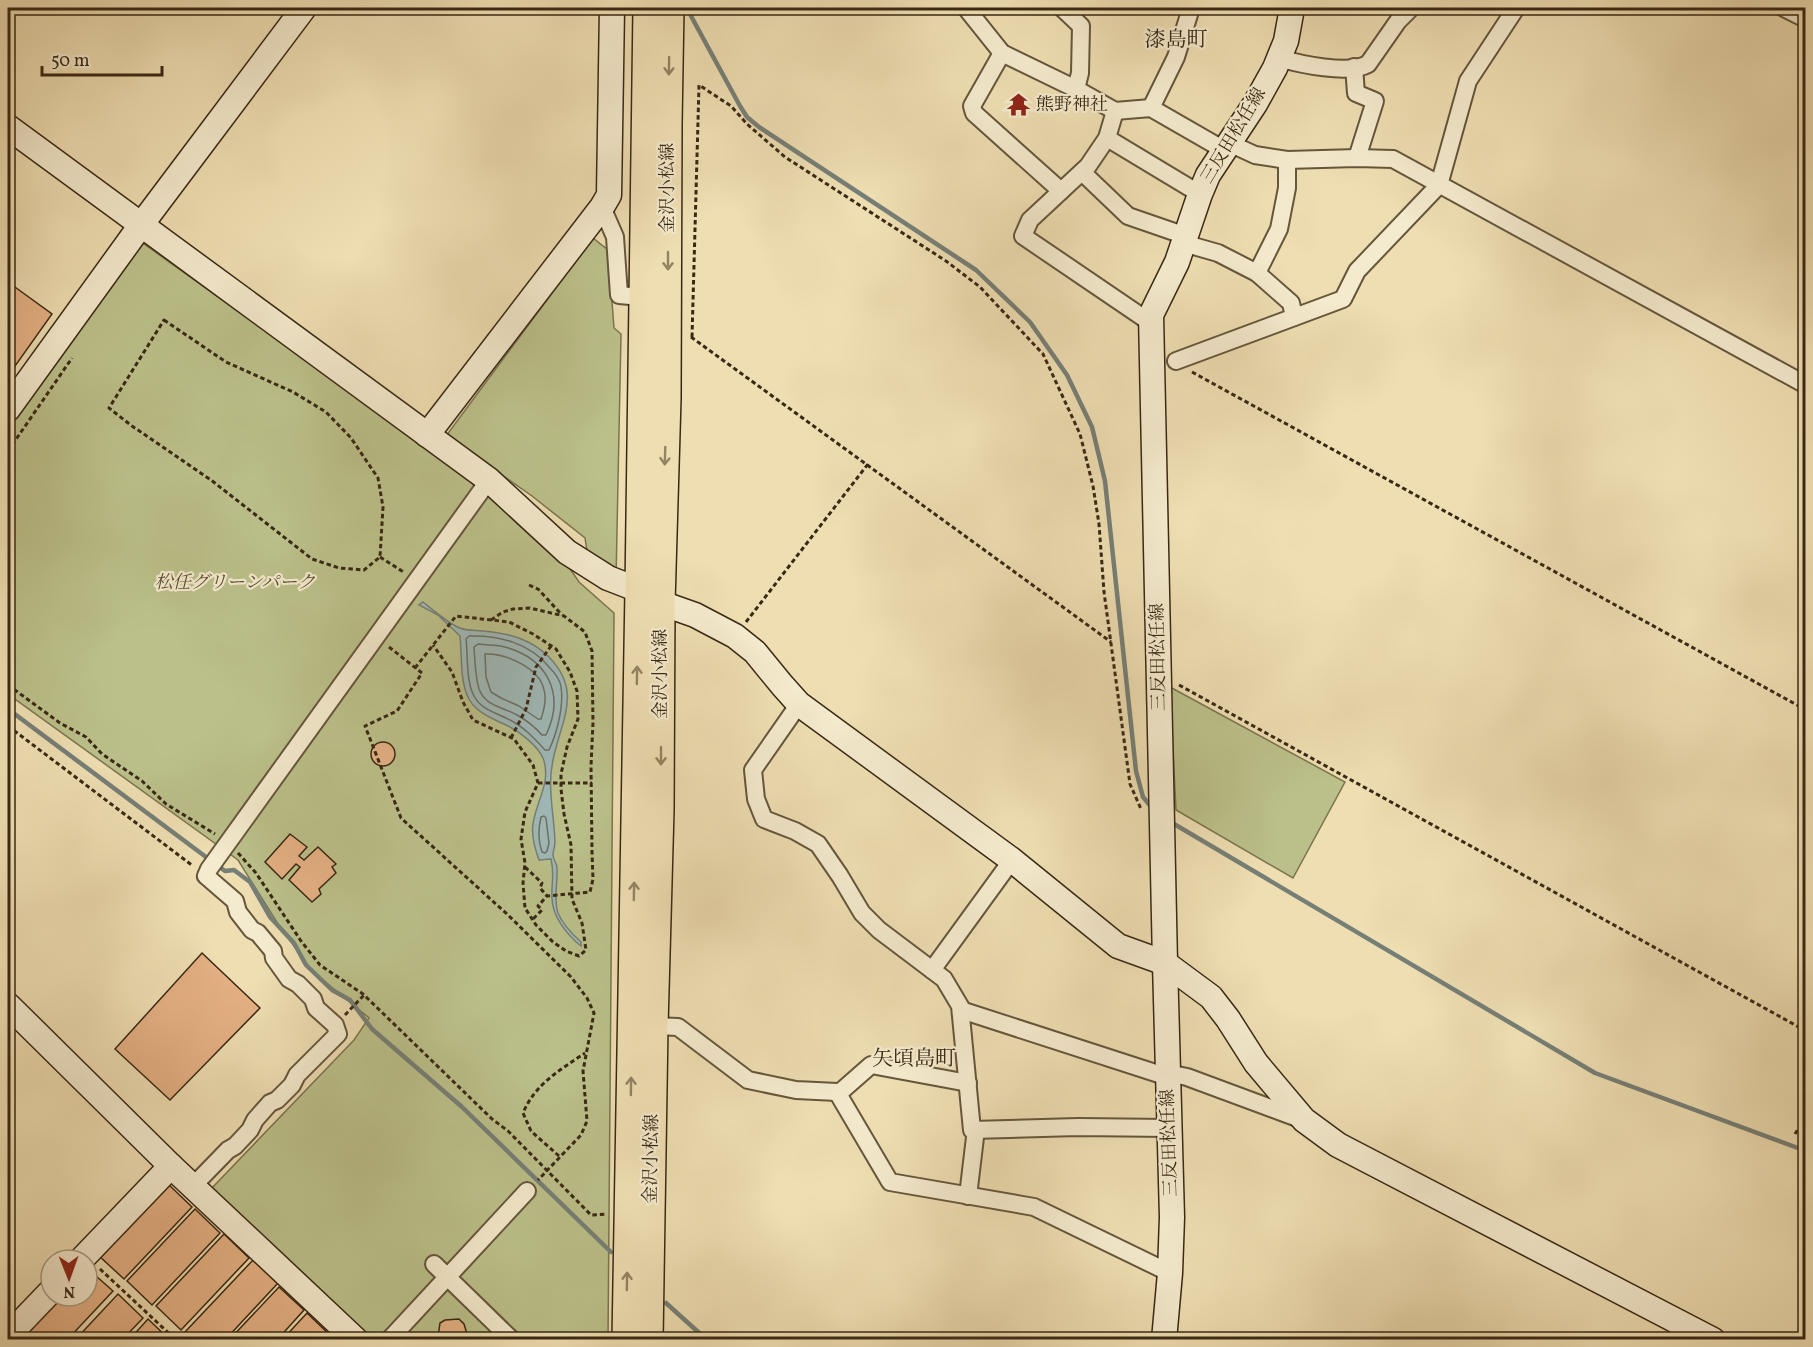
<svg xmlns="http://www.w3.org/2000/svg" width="1813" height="1347" font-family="Vollkorn,'Noto Serif JP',serif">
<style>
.green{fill:#bbc08a;stroke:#7a744f;stroke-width:1.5}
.water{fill:#9fb9b8;stroke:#767f76;stroke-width:1.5}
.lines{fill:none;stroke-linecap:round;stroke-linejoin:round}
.shore{stroke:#6c7066;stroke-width:1.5}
.stream{stroke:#767f76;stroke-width:4.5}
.building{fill:#e5b184;stroke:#392814;stroke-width:1.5}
.street-casing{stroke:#66563c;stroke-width:20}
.secondary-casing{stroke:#392814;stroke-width:27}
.primary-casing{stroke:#392814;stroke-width:30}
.path{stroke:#392814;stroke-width:3;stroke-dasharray:4.5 3;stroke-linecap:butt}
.street{stroke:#f4eacd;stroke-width:16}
.secondary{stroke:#f4eacd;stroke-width:24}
.primary{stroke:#eedeb2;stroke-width:27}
.oneway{stroke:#948363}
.labels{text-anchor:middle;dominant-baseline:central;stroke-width:4.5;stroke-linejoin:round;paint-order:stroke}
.poi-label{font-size:18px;fill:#392814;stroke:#f4eacd;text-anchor:start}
.street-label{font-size:18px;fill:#392814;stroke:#f4eacd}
.park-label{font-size:18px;font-style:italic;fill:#5a4e32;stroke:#f4eacd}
.quarter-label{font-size:21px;fill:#392814;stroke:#f4eacd}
</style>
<rect width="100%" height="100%" fill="#eedeb2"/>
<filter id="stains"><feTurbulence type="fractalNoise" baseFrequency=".00333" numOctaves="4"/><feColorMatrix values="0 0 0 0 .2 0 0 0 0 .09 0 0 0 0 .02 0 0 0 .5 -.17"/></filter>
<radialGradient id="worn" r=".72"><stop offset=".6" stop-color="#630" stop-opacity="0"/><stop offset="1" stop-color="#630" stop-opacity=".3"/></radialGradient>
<g class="green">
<path d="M593,238L608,250L614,328L621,334L616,580L587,551L585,538L532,496L446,436Z"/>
<path d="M140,241L463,472L554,545L579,582L614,613L608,1339H372L211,1189L354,1040L369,1018L312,971L278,924L238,860L8,694V421Z"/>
<path d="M1170,687L1345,782L1293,878L1176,810Z"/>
</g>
<path class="water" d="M423,602C433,610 449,624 460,628C467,631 476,630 483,631C508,633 531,639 549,657C583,692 561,720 553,760C547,787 554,814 555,842C555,846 553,851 553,855C553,860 557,863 557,868C558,884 553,898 558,913C563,925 572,934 581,942V946C567,935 552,916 552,898C551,882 555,877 551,859L539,860C535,849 531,836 533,824C536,801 552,782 543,758C537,745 519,731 506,725C491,718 474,712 467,695C460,677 462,656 460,636L438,615L419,605Z"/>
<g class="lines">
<g class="shore">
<path d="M469,636C498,635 530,643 549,667C554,672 560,679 561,687C564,706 557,733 549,750H545C535,739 524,727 510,720C497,713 480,710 473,694C466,678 468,656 466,639Z"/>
<path d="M478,644C486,645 494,645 501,646C547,657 566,693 546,735H542C535,727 526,720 517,715C503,707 485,706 479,689C475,676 475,660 474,647Z"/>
<path d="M485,654C505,653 540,668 544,690C547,699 544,710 541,719H538L519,706L501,698L491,692L486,677Z"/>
<path d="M544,816L546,818L549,843L547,851L545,853L542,852C538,841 538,829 541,817Z"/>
</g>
<g class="stream">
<path d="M691,16L740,106L747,117L759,127L976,270L1030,322L1067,375L1092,427L1105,481L1136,771L1143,797L1153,809"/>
<path d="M8,709L210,860"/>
<path d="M1169,821L1595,1073L1806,1151"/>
<path d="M217,865L225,871L234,870L250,882L270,917L294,943L306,965L332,990L350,1000L372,1029L462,1107L611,1252"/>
<path d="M666,1303L707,1340"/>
</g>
</g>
<g class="building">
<path d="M8,282L52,314L8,376Z"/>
<circle cx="383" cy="754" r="12"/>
<path d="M290,834L307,847L299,856L304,860L318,847L336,864L332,867L336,873L319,889L321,894L312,902L289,880L300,867L296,864L282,879L265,862Z"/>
<path d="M202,953L260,1008L170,1100L115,1049Z"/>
<path d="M167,1183L192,1207L124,1279L98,1255Z"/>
<path d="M195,1209L220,1233L152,1305L127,1281Z"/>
<path d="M224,1234L249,1258L181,1330L156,1306Z"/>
<path d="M253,1260L278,1283L225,1340H193L185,1332Z"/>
<path d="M87,1268L113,1291L67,1340H20L61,1296H87Z"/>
<path d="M279,1287L304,1310L277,1340H229Z"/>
<path d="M118,1294L143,1318L122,1340H75Z"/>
<path d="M307,1313L332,1337L330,1340H282Z"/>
<path d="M148,1319L170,1340H129Z"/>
<path d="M459,1319L464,1324L467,1334H483L490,1340H419L438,1337L440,1323L445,1320Z"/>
</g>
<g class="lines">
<defs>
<g id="street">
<path d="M966,8L1002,53L1076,89L1115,111L1151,108L1224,150"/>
<path d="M1062,8L1081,26L1080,73L1076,89"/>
<path d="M1784,8L1806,19"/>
<path d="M1002,53L972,106L974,113L1061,191"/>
<path d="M1279,58C1299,64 1349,75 1368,64L1398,21L1411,8"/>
<path d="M1354,67L1356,93L1375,101L1357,158"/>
<path d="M1151,108L1176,57L1191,8"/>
<path d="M1115,111L1107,138L1088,166L1030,220L1023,236L1151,323"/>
<path d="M1107,138L1200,194"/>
<path d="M1229,143L1255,155L1287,160L1357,158L1393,159L1806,385"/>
<path d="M1082,172L1128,216L1186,236"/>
<path d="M602,207L615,237L619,295L642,297"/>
<path d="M1183,243L1218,253L1257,273L1291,303L1294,317"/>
<path d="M1257,273L1279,229L1287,188V160"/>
<path d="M1176,361L1343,299L1357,271L1439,185L1468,81L1516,8"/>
<path d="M799,704L753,770L756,799L764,819L795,831L818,844L840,876L862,913L879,930L944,979L960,1006L972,1130L1078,1127L1169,1128"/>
<path d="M932,970L1012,860"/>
<path d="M961,1010L1168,1077"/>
<path d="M654,1026L678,1027L748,1080L796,1090L837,1092L890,1182L1034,1207L1170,1273"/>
<path d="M1168,1073L1187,1077L1303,1120"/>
<path d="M838,1094L871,1065L968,1083"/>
<path d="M193,1186L228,1150L235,1146L250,1130L255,1120L270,1103L277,1100L292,1085L297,1075L338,1034L335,1025L316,1008L313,999L298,984L289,979L274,958L273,951L258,933L252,930L238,912L235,901L206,876L209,869L489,480"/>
<path d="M968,1196L976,1129"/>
<path d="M434,1264L512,1340"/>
<path d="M389,1340L527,1191"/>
</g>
<g id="secondary">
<path d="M8,127L489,480L567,552L608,578L639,590L661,603L695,615L735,636L755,652L782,685L799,704L1012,860L1118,946L1165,963L1211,997L1228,1019L1256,1063L1304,1120L1338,1145L1713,1340"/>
<path d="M8,409L141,225L304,8"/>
<path d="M427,435L602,207L609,195L612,8"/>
<path d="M8,1005L171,1166"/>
<path d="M81,1260L171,1166L356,1340"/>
<path d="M8,1336L51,1291"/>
<path d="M1164,1340L1170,1273L1172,1217L1165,963L1151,315L1177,262L1200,194L1208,175L1255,104L1275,68L1286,41L1292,8"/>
</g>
<g id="primary">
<path d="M626,1340L639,590L647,8"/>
<path d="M649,1340L654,1026L660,810L661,603L667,398L668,124L670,8"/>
</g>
</defs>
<use href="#street" class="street-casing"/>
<use href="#secondary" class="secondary-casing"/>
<use href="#primary" class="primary-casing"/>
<g class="path">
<path d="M164,320L226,362L293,392L326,412L351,438L378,478L383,507L380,557L364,570L339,568L312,559L211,480L132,426L109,408Z"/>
<path d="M691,337L1111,642"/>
<path d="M692,337L699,85L731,106L747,124L785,157L946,261L980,287L1043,354L1080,434L1093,486L1099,524L1104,592L1130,784L1141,809"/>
<path d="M1192,372L1806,710"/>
<path d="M8,451L72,358"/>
<path d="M380,557L405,573"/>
<path d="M529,585L538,589L562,615"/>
<path d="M491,620L503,612L513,609L530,608L564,616L585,632L589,643L592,651L593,723L591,766L592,852L593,879L590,892L547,896L538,906L542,910L533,919"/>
<path d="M746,622L868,464"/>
<path d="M389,647L422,673L397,711L365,726L401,818L507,914L571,977L587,998L594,1013L583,1071L587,1121L581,1135L538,1180"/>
<path d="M415,668L456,616L509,622L533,634L556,649L570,672L577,691L578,719L567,747L561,774V789L564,814L571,845L572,899L582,923L586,950L579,956L566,951L553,942L536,925L525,908L523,883L525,863L521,839L525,812L538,783L533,765L514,739L473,720L463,702L452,672L433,645"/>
<path d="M8,685L60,723L86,737L102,754L142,781L166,804L215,834"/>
<path d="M1179,685L1806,1031"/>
<path d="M8,726L193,866"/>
<path d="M511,738L526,709L536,667L551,646"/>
<path d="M538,783H592"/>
<path d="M238,853L256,873L301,941L320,965L363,994L492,1119L508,1131L591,1215L607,1214"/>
<path d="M525,867L542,883L540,888L547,896"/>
<path d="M345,1015L364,995"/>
<path d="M1795,1134L1806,1116"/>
<path d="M559,1156L531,1131L523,1113C535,1084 560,1070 585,1053"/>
<path d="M100,1269L176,1340"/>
</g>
<use href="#street" class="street"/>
<use href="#secondary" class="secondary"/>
<use href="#primary" class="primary"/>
</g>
<defs><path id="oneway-shaft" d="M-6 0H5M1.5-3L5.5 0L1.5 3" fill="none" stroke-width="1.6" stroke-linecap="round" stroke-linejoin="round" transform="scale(1.5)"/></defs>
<g class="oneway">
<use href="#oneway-shaft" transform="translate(669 66) rotate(91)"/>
<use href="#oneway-shaft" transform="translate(668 261) rotate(90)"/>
<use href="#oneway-shaft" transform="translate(665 456) rotate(92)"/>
<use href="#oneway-shaft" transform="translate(637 675) rotate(-89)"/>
<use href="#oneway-shaft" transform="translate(661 756) rotate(90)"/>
<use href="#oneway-shaft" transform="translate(634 891) rotate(-89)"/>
<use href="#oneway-shaft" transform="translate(631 1086) rotate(-89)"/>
<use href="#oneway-shaft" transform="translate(627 1281) rotate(-89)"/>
</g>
<defs>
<symbol id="temple-bare" viewBox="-9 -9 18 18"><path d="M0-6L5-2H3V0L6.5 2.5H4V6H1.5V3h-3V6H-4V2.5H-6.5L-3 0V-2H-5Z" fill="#8f2418" stroke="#f4eacd" stroke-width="2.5" paint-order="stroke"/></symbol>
</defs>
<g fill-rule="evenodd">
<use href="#temple-bare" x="1002" y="88" width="33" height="33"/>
</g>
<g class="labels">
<g class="poi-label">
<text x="1036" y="105">熊野神社</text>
</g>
<g class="street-label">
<text transform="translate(1234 136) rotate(-59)">三反田松任線</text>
<text transform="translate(668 188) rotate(-90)">金沢小松線</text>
<text transform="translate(1159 657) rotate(-91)">三反田松任線</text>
<text transform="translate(661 674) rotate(-90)">金沢小松線</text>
<text transform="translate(1170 1143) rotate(-92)">三反田松任線</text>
<text transform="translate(652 1159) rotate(-89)">金沢小松線</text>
</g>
<g class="park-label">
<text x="235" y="583">松任グリーンパーク</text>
</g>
<g class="quarter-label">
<text x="1176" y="40">漆島町</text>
<text x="914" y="1059">矢頃島町</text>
</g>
</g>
<rect width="1813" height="1347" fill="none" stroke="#eedeb2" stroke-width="30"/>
<rect x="9" y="9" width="1795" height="1329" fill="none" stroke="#392814" stroke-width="3"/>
<rect x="15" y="15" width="1783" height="1317" fill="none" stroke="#392814" stroke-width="1.5"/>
<g transform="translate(69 1278) rotate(179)"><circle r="28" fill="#f4eacd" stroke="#a99c83" stroke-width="1.5"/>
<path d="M0-4.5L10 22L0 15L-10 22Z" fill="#8f2418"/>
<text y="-9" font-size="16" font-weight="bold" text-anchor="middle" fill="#392814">N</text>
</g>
<path d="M42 66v9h120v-9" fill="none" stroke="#392814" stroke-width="3"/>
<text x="51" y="66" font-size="18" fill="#392814" stroke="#f4eacd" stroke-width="4.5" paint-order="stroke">50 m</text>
<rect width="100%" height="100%" filter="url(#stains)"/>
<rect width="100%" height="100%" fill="url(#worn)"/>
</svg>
